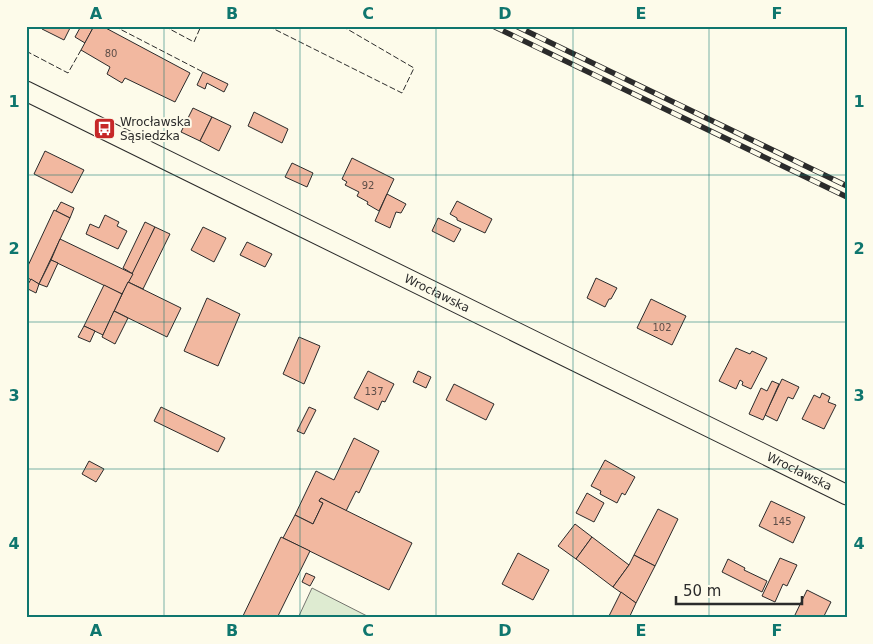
<svg xmlns="http://www.w3.org/2000/svg" width="873" height="644" font-family="'DejaVu Sans',sans-serif">
<style>
.green{fill:#deebd1;stroke:#74746e}
.building{fill:#f2b8a0;stroke:#2b2b2b}
.lines{fill:none;stroke-linecap:round;stroke-linejoin:round}
.minor-casing{stroke:#2b2b2b;stroke-width:21}
.minor{stroke:#fdfbea;stroke-width:19}
.rail-casing{stroke:#2b2b2b;stroke-width:5.5}
.rail{stroke:#fdfbea;stroke-width:4;stroke-dasharray:11;stroke-linecap:butt}
.fence{stroke:#2b2b2b;stroke-width:1;stroke-dasharray:6 2.5;stroke-linecap:butt}
.grid{fill:none;stroke:#0f766e;stroke-width:1;stroke-opacity:0.55}
.labels{text-anchor:middle;dominant-baseline:central;stroke-width:4;stroke-linejoin:round;paint-order:stroke}
.number-label{font-size:10px;fill:#5d4e48}
.poi-label{font-size:12px;fill:#2b2b2b;stroke:#fdfbea;text-anchor:start}
.street-label{font-size:12px;fill:#2b2b2b;stroke:#fdfbea}
.neatline{fill:none;stroke:#0f766e;stroke-width:2}
.grid-label{font-size:16px;text-anchor:middle;font-weight:bold;fill:#0f766e}
</style>
<rect width="100%" height="100%" fill="#fdfbea"/>
<path class="green" d="M312,588L371,618H298Z"/>
<g class="building">
<path d="M44,26H71L64,40L42,29Z"/>
<path d="M81,26H94L85,43L75,37Z"/>
<path d="M94,26H102L190,73L175,102L125,78L122,83L107,74L110,67L81,50Z"/>
<path d="M203,72L228,84L224,92L207,83L205,89L197,85Z"/>
<path d="M193,108L212,117L200,141L181,132Z"/>
<path d="M254,112L288,129L282,143L248,126Z"/>
<path d="M212,117L231,126L219,151L200,141Z"/>
<path d="M45,151L84,170L72,193L34,174Z"/>
<path d="M352,158L394,179L379,211L367,204L368,202L357,196L359,192L345,185L347,182L342,179Z"/>
<path d="M292,163L313,173L307,187L285,177Z"/>
<path d="M387,194L406,204L401,213L396,212L390,228L375,221Z"/>
<path d="M457,201L492,219L485,233L457,220V218L450,214Z"/>
<path d="M61,202L74,208L70,218L56,211Z"/>
<path d="M54,210L70,218L39,284L26,277V270Z"/>
<path d="M105,215L119,222L117,226L127,231L118,249L86,234L90,224L99,228Z"/>
<path d="M438,218L461,229L454,242L432,231Z"/>
<path d="M145,222L155,227L133,274L123,268Z"/>
<path d="M155,227L170,234L143,289L128,282Z"/>
<path d="M203,227L226,238L214,262L191,250Z"/>
<path d="M60,239L133,274L122,294L51,260Z"/>
<path d="M247,242L272,254L265,267L240,255Z"/>
<path d="M51,260L58,263L47,287L39,284Z"/>
<path d="M596,278L617,288L611,299H609L605,307L587,298Z"/>
<path d="M31,279L39,284L36,293L26,288Z"/>
<path d="M128,282L181,308L167,337L114,311Z"/>
<path d="M104,285L122,294L103,335L84,326Z"/>
<path d="M207,298L240,314L218,366L184,351Z"/>
<path d="M651,299L686,316L672,345L637,328Z"/>
<path d="M114,311L128,318L115,344L102,337Z"/>
<path d="M84,326L95,331L90,342L78,337Z"/>
<path d="M299,337L320,346L304,384L283,374Z"/>
<path d="M736,348L750,354L752,351L767,358L751,389L742,385L743,382L740,380L736,389L719,381Z"/>
<path d="M368,371L394,384L385,402L382,401L378,410L354,398Z"/>
<path d="M418,371L431,377L426,388L413,382Z"/>
<path d="M782,379L799,387L793,399L788,397L777,421L765,415Z"/>
<path d="M772,381L779,384L763,420L749,414L761,388L767,391Z"/>
<path d="M454,384L494,404L486,420L446,400Z"/>
<path d="M822,393L830,397L828,402L836,405L824,429L802,419L814,395L820,398Z"/>
<path d="M161,407L225,438L218,452L154,421Z"/>
<path d="M309,407L316,410L304,434L297,431Z"/>
<path d="M354,438L379,451L359,493L356,491L346,511L321,498L319,501L323,503L313,524L295,515L316,471L334,480Z"/>
<path d="M605,460L635,477L625,495L622,493L617,503L600,494L601,491L591,486Z"/>
<path d="M89,461L104,469L96,482L82,474Z"/>
<path d="M587,493L604,503L594,522L576,513Z"/>
<path d="M321,498L412,543L389,590L283,538L295,515L313,524L323,503L319,501Z"/>
<path d="M771,501L805,517L793,543L759,526Z"/>
<path d="M658,509L678,519L655,566L634,555Z"/>
<path d="M575,524L592,537L576,559L558,546Z"/>
<path d="M281,537L310,551L277,618H242Z"/>
<path d="M592,537L629,565L613,587L576,559Z"/>
<path d="M518,553L549,570L533,600L502,584Z"/>
<path d="M634,555L655,566L636,603L613,587L629,565Z"/>
<path d="M780,558L797,565L787,586L783,584L775,602L762,596Z"/>
<path d="M728,559L745,568L744,570L767,581L762,592L722,572Z"/>
<path d="M306,573L315,577L310,586L302,582Z"/>
<path d="M807,590L831,602L823,618L794,617Z"/>
<path d="M621,592L636,603L629,618H608Z"/>
</g>
<g class="lines">
<defs>
<g id="minor">
<path id="s1" d="M26,91L847,495"/>
</g>
</defs>
<use href="#minor" class="minor-casing"/>
<use href="#minor" class="minor"/>
<defs>
<g id="rail">
<path d="M493,26L847,197"/>
<path d="M516,26L847,186"/>
</g>
</defs>
<use href="#rail" class="rail-casing"/>
<use href="#rail" class="rail"/>
<g class="fence">
<path d="M114,26L203,72"/>
<path d="M164,26L194,42L201,26"/>
<path d="M268,26L402,93L414,68L342,26"/>
<path d="M26,51L68,73L81,50"/>
</g>
</g>
<path class="grid" d="M164,26V618M300,26V618M436,26V618M573,26V618M709,26V618M26,175H847M26,322H847M26,469H847"/>
<defs>
<symbol id="bus-square" viewBox="-11 -11 22 22"><rect x="-9" y="-9" width="18" height="18" rx="4" fill="#c62828" stroke="#fdfbea"/><path d="M-5-6H5V4H4V6H2V4H-2V6H-4V4H-5ZM-3.5-4V0h7V-4ZM-3.5 1.2v1.5H-2V1.2ZM2 1.2v1.5H3.5V1.2Z" fill="#fff"/></symbol>
</defs>
<g fill-rule="evenodd">
<use href="#bus-square" x="92" y="116" width="25" height="25"/>
</g>
<g class="labels">
<g class="number-label">
<text x="111" y="53">80</text>
<text x="368" y="185">92</text>
<text x="662" y="327">102</text>
<text x="374" y="391">137</text>
<text x="782" y="521">145</text>
</g>
<g class="poi-label">
<text x="120" y="122">Wrocławska<tspan x="120" dy="14">Sąsiedzka</tspan></text>
</g>
<g class="street-label">
<text stroke="none"><textPath href="#s1" startOffset="458">Wrocławska</textPath></text>
<text stroke="none"><textPath href="#s1" startOffset="862">Wrocławska</textPath></text>
</g>
</g>
<rect width="873" height="644" fill="none" stroke="#fdfbea" stroke-width="55"/>
<path d="M676 596v8h126v-8" fill="none" stroke="#2b2b2b" stroke-width="2.5"/>
<text x="683" y="596" font-size="15" fill="#2b2b2b" stroke="#fdfbea" stroke-width="4" paint-order="stroke">50 m</text>
<rect x="28" y="28" width="818" height="588" class="neatline"/>
<g class="grid-label">
<text x="96" y="19">A</text>
<text x="232" y="19">B</text>
<text x="368" y="19">C</text>
<text x="505" y="19">D</text>
<text x="641" y="19">E</text>
<text x="777" y="19">F</text>
<text x="14" y="107">1</text>
<text x="859" y="107">1</text>
<text x="14" y="254">2</text>
<text x="859" y="254">2</text>
<text x="14" y="401">3</text>
<text x="859" y="401">3</text>
<text x="14" y="549">4</text>
<text x="859" y="549">4</text>
<text x="96" y="636">A</text>
<text x="232" y="636">B</text>
<text x="368" y="636">C</text>
<text x="505" y="636">D</text>
<text x="641" y="636">E</text>
<text x="777" y="636">F</text>
</g>
</svg>
